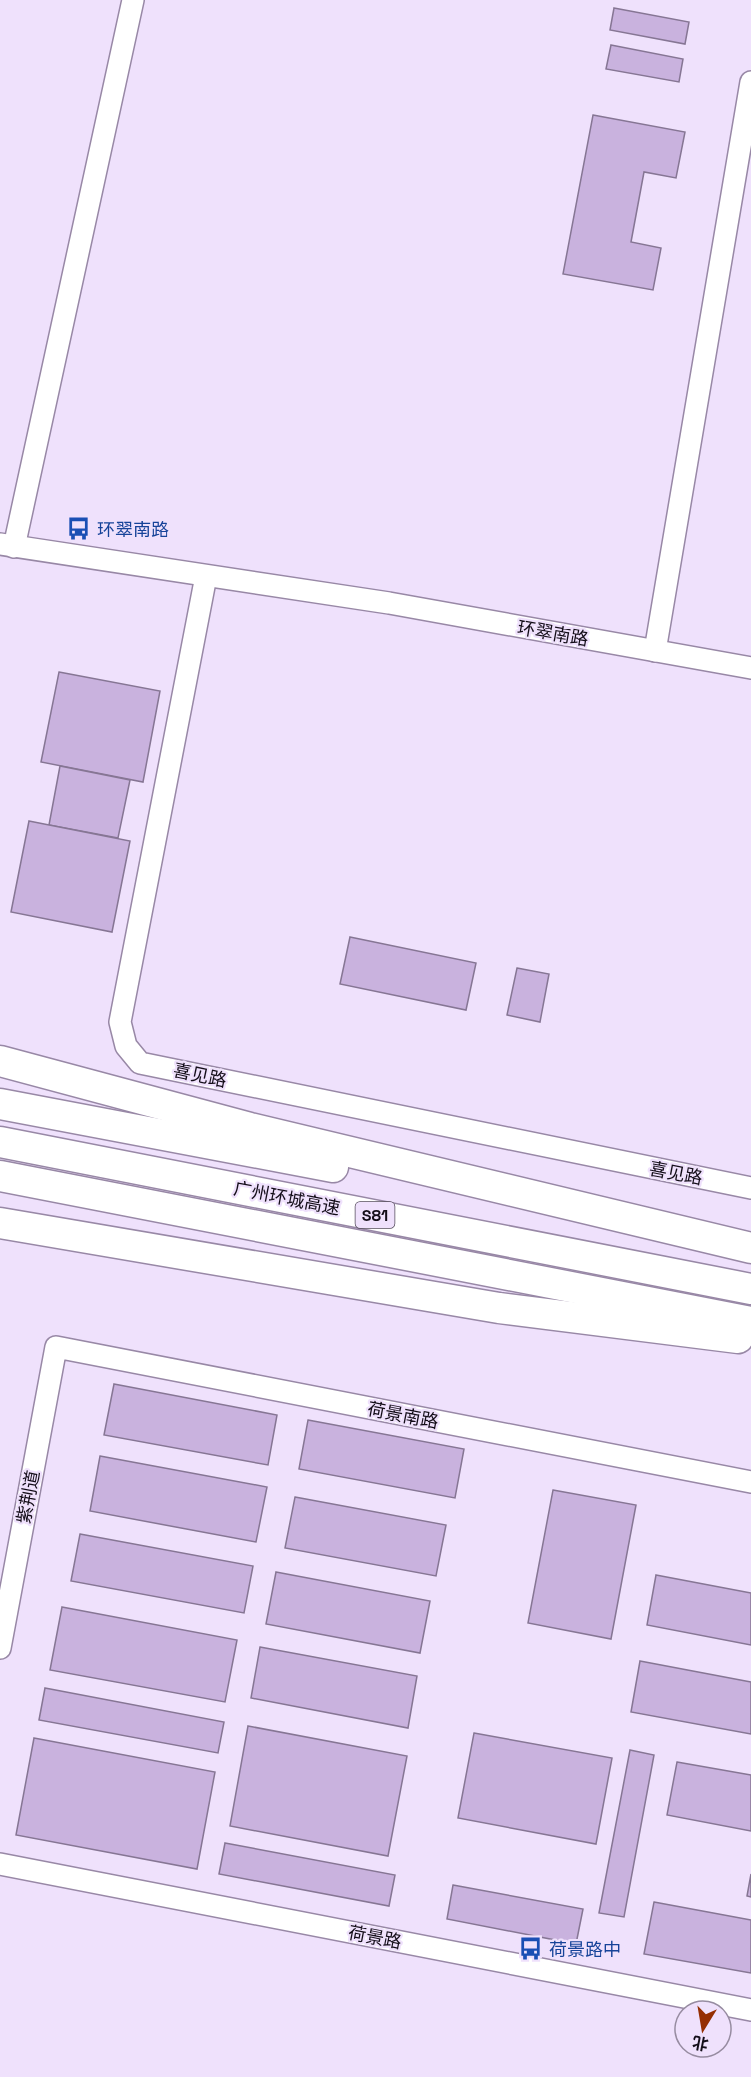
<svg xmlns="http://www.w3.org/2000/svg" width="751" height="2077" font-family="'Space Grotesk','Noto Sans SC',sans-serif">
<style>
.building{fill:#c9b2de;stroke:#867694;stroke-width:1.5}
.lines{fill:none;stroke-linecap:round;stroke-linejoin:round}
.minor-casing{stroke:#9888a6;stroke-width:24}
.highway-casing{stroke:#9888a6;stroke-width:33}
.minor{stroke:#fff;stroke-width:21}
.highway{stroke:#fff;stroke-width:30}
.labels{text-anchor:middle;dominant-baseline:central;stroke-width:4.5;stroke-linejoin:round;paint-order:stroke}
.shield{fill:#efe1fc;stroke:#554d5c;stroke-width:1.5}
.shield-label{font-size:16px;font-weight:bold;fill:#130d18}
.transit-label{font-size:18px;fill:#164399;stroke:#efe1fc;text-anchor:start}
.street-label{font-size:18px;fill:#130d18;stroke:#efe1fc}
</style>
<rect width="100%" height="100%" fill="#efe1fc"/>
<g class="building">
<path d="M614,8L689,22L685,44L610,30Z"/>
<path d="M611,45L683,59L679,82L606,69Z"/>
<path d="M593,115L685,132L676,178L644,172L631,242L661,248L653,290L563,274Z"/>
<path d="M59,672L160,691L143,782L41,762Z"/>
<path d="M60,766L130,780L118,838L49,825Z"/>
<path d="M29,821L130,841L112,932L11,912Z"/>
<path d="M350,937L476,963L466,1010L340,984Z"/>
<path d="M517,968L549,974L540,1022L507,1015Z"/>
<path d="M114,1384L277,1415L268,1465L104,1435Z"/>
<path d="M308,1420L464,1449L455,1498L299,1469Z"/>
<path d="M100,1456L267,1487L256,1542L90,1511Z"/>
<path d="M553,1490L636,1505L611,1639L528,1623Z"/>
<path d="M295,1497L446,1525L436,1576L285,1548Z"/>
<path d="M80,1534L253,1566L244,1613L71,1581Z"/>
<path d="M276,1572L430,1601L420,1653L266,1624Z"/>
<path d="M656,1575L751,1593V1645L647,1625Z"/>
<path d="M62,1607L237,1640L225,1702L50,1670Z"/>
<path d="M260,1647L417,1676L408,1728L251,1698Z"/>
<path d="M640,1661L751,1682V1734L631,1712Z"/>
<path d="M45,1688L224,1722L218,1753L39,1720Z"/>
<path d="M248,1726L407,1756L388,1856L230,1826Z"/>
<path d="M474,1733L612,1758L596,1844L458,1818Z"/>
<path d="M34,1738L215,1772L197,1869L16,1835Z"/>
<path d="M630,1750L654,1755L624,1917L599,1913Z"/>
<path d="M677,1762L751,1775V1831L667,1815Z"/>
<path d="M225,1843L395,1875L389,1906L219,1874Z"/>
<path d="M751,1874V1897L747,1896Z"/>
<path d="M453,1885L583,1909L576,1944L447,1919Z"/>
<path d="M654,1902L751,1920V1973L644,1954Z"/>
</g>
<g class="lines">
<defs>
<g id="minor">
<path d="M0,544L389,603L751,668"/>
<path d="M14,547L133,0"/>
<path d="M206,576L120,1022L126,1046L140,1063L751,1188"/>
<path d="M655,651L751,82"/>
<path d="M0,1648L56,1347L751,1482"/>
<path d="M0,1864L751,2010"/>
</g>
<g id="highway">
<path d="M0,1061L250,1128L751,1248"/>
<path d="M0,1104L333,1167"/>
<path d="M0,1142L751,1289"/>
<path d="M0,1176L751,1322"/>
<path d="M0,1223L499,1308L738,1338"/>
</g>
</defs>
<use href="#minor" class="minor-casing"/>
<use href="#highway" class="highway-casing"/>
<use href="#minor" class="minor"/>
<use href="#highway" class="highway"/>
</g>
<defs>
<symbol id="bus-bare" viewBox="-9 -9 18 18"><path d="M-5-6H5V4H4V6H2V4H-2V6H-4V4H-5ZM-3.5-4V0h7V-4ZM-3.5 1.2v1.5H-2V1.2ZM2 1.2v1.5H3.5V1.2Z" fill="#1a4fb4" stroke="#efe1fc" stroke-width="2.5" paint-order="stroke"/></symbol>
</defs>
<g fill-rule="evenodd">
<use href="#bus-bare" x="62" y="512" width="33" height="33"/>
<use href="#bus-bare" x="514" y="1932" width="33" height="33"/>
</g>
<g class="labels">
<rect class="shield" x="355.5" y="1202" width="39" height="26" rx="4.5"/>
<g class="shield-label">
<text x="375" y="1215">S81</text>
</g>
<g class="transit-label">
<text x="97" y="529">环翠南路</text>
<text x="549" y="1949">荷景路中</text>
</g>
<g class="street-label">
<text transform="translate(553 633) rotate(10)">环翠南路</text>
<text transform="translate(200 1075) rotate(12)">喜见路</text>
<text transform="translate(676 1173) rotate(11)">喜见路</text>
<text transform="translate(287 1198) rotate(11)">广州环城高速</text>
<text transform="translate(403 1415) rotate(11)">荷景南路</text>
<text transform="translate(28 1497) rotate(-79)">紫荆道</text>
<text transform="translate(375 1937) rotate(11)">荷景路</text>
</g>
</g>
<g transform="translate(703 2029) rotate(191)"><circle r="28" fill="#efe1fc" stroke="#978ca1" stroke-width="1.5"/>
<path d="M0-4.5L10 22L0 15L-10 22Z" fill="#952f02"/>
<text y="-9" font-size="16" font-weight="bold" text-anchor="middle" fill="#130d18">北</text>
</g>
</svg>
